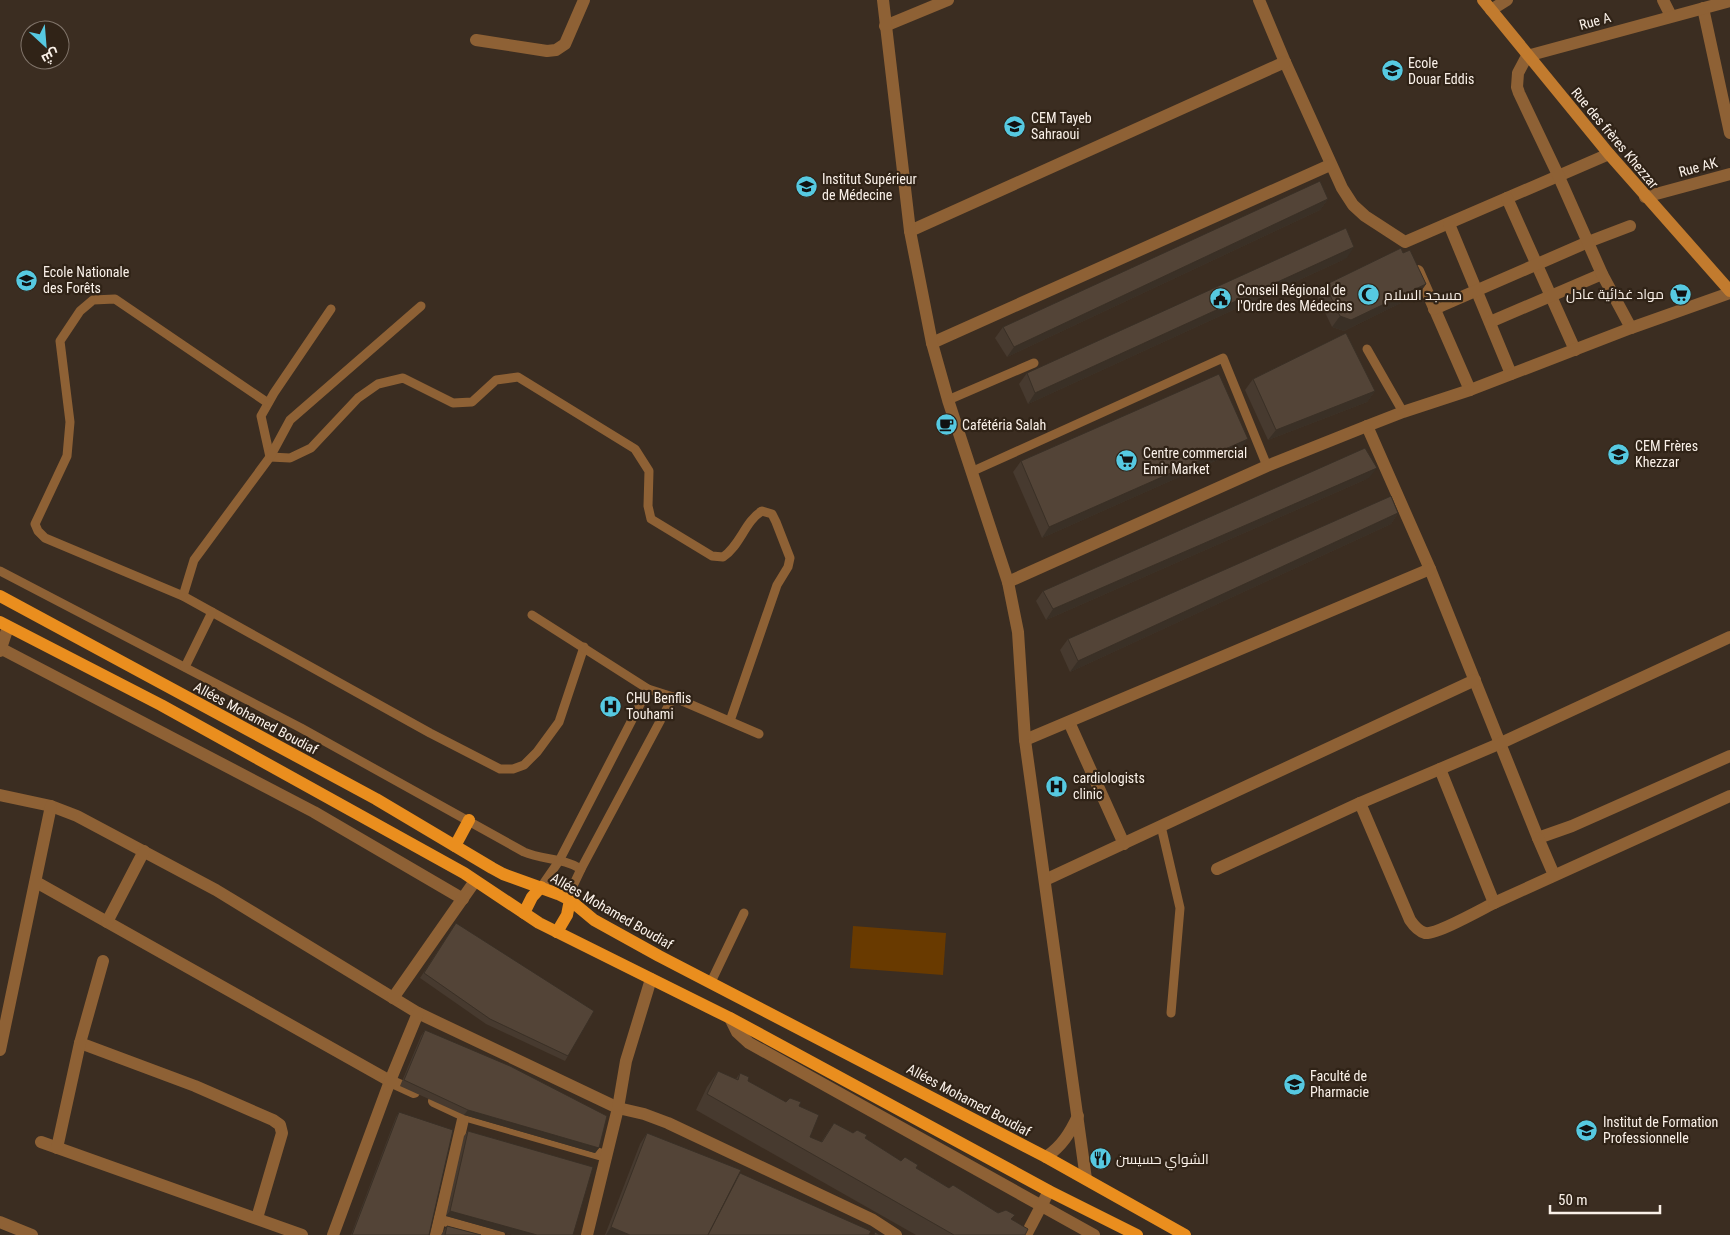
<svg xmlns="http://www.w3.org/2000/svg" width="1730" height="1235" font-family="'Roboto Condensed',Cairo,sans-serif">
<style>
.park{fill:#693a00}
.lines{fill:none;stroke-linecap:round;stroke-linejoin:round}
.service{stroke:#8e6135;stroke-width:9}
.minor{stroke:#8e6135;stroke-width:12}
.tertiary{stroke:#8e6135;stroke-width:12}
.secondary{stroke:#c27b2e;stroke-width:12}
.primary{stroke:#ea8e1e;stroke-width:12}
.wall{fill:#473a2f}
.shaded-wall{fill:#3a3026}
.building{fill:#534437;stroke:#3a3026}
.labels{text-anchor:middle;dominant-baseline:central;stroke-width:4.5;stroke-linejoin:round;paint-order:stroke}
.street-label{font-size:14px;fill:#faf1e9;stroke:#302317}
.poi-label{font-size:14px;fill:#faf1e9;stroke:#302317;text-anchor:start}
</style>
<rect width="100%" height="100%" fill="#3b2d21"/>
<path class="park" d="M853,926L946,933L943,975L850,968Z"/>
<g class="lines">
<g class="service">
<path d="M331,309L274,393L261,416L270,457L290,458L311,448L358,398L378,384L403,378L453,403L472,402L496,380L518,377L635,449L649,471L648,506L651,519L712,556L723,557C740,546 745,521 762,511L772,514L776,522L790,558L788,567L777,585L730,721"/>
<path d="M1367,349L1403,412"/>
<path d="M948,400L1034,363"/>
<path d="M268,403L115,299L93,300L80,311L60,341L70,422L67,456L35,524L38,531L45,538L183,596L430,733L500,769H513L524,765L537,752L559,722L584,647"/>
<path d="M971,472L1223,358L1267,466"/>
<path d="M0,571L301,728L524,852C542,860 564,858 581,869"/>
<path d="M183,596L194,560L270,457L290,420L421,306"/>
<path d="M532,615L648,689L673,697L759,734"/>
<path d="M185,667L212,612"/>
<path d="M1161,826L1180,908L1171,1013"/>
<path d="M541,887L559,861L648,689"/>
<path d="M570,900L572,888L581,869L673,697"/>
<path d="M711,982L744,913"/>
</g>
<g class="minor">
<path d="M1259,0L1285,62L1342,188L1353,205L1365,216L1405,242L1609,154"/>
<path d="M1663,0L1671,16"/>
<path d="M1703,8L1730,133"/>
<path d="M1491,10L1507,0"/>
<path d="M885,26L948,0"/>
<path d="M476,40L547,51L556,50L565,44L584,0"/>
<path d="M1645,197L1730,174"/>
<path d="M1507,198L1575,350"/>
<path d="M1449,224L1511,374"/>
<path d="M910,231L1285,62"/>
<path d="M1418,271L1470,390"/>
<path d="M1434,309L1588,242L1630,226"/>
<path d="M1490,322L1602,274"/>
<path d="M1631,328L1602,274L1559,177L1519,93L1517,87L1518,73L1527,56L1730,1"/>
<path d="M932,343L1330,165"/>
<path d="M1367,426L1430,569L1538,838L1572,826L1730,756"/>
<path d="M1008,582L1267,466L1367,426L1403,412L1470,390L1631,328L1730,293"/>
<path d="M0,648L314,812L463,899"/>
<path d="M0,651L8,627"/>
<path d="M1069,722L1124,844"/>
<path d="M1025,740L1430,569"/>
<path d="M0,795L51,806L77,816L216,890L418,1013L618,1108L644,1114L668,1123L873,1220L896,1235"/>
<path d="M1360,803L1410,920C1414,926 1418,931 1425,933C1436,935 1482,909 1494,903L1440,769"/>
<path d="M1538,838L1554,875"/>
<path d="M1217,869L1360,803L1501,743L1730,637"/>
<path d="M1045,880L1475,680"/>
<path d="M36,882L390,1081L414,1092"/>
<path d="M1494,903L1730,796"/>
<path d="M107,922L144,851"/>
<path d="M393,998L475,881"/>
<path d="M730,1018L737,1032L749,1043L1094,1235"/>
<path d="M80,1043L195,1086L273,1120L280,1125L282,1133L257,1218"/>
<path d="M0,1050L51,806"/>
<path d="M434,1101L464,1115L606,1156"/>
<path d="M41,1142L302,1235"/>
<path d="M57,1148L80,1043L103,961"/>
<path d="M440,1219L499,1235"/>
<path d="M0,1222L32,1235"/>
<path d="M333,1235L390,1081L418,1013"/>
<path d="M436,1235L464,1115"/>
<path d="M1026,1235L1049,1191"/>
</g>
<g class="tertiary">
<path d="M883,0L910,231L932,343L948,400L1008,582L1018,632L1025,740L1086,1179"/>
<path d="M1046,1157C1062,1146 1070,1133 1078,1116"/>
<path d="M587,1235L618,1108L626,1061L651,979"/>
</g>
<path class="secondary" d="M1483,0L1609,154L1730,291"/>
<g class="primary">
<path d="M0,596L376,799L492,868L503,874L558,894L570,900L594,920L659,956L1046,1157L1185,1235"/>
<path d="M0,622L161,705L464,873L539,923L730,1018L1049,1191L1137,1235"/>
<path d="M455,846L469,820"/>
<path d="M524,913L532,897L541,887"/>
<path d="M557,932L567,915L570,900"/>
</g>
</g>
<g class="wall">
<path d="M1328,199L1320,210L1007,357L995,338L1003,327Z"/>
<path d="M1403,253L1426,284L1419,294L1344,331L1332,327L1317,296L1325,285Z"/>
<path d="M1347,258L1028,404L1019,384L1027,373Z"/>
<path d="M1253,379L1375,391L1367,402L1268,440L1245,390Z"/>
<path d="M1240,450L1042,538L1013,472L1021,461Z"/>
<path d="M1369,478L1046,620L1036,601L1043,591Z"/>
<path d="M1398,513L1391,524L1070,672L1060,650L1068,639Z"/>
<path d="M456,923L568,1056L565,1061L486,1024L420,978Z"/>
<path d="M425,1030L599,1148L595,1153L464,1115L400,1086L421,1036Z"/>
<path d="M718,1071L736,1079L740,1073L748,1081L786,1102L799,1106L810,1137L821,1142L834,1123L853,1133L865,1138L901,1161L916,1168L949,1188L1011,1219L1025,1235H916L696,1110L707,1087Z"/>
<path d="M399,1112L429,1235H351L396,1117Z"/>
<path d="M468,1131L573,1235H514L446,1216L464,1136Z"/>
<path d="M647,1133L740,1173L869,1235H605L640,1144Z"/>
<path d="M447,1226L481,1235H441Z"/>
</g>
<g class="shaded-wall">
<path d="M1328,199L1320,210L1007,357L1014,347Z"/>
<path d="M1354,247L1347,258L1028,404L1035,393Z"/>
<path d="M1426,284L1419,294L1344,331L1332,327L1340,316Z"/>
<path d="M1375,391L1367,402L1268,440L1276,430Z"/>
<path d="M1248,439L1240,450L1042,538L1049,527Z"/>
<path d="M1377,468L1369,478L1046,620L1053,609Z"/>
<path d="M1398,513L1391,524L1070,672L1078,661Z"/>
<path d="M468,1110L599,1148L595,1153L464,1115Z"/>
<path d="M450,1211L537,1235H514L446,1216Z"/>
<path d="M611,1227L630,1235H606Z"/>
</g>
<g class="building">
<path d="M1320,181L1328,199L1014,347L1003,327Z"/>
<path d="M1346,228L1354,247L1035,393L1027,373Z"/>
<path d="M1401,248L1403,253L1410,250L1426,284L1351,320L1340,316L1325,285Z"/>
<path d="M1346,333L1375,391L1276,430L1253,379Z"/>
<path d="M1219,374L1248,439L1049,527L1021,461Z"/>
<path d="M1365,448L1377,468L1053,609L1043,591Z"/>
<path d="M1391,496L1398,513L1078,661L1068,639Z"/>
<path d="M456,923L594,1011L568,1056L490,1019L424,973Z"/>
<path d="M425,1030L510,1066L607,1116L599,1148L468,1110L404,1080Z"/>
<path d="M718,1071L738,1080L740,1073L749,1077L748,1081L786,1102L790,1098L801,1102L799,1106L819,1115L810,1137L822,1142L834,1123L853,1133L857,1130L867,1135L865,1138L901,1161L905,1157L918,1165L916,1168L949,1188L953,1185L998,1213L1006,1210L1015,1215L1011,1219L1028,1229L1025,1235H954L707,1094Z"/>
<path d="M399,1112L453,1130L429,1235H352Z"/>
<path d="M468,1131L593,1167L573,1235H537L450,1211Z"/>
<path d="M647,1133L741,1170L708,1235H630L611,1227Z"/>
<path d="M740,1173L871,1231L869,1235H708Z"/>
<path d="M447,1226L481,1235H445Z"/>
<path d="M875,1232L880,1235H874Z"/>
</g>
<defs>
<symbol id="school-disc" viewBox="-11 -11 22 22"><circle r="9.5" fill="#56c9e1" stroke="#302317"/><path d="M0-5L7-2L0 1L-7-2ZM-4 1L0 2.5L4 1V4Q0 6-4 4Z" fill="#111"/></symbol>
<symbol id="university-disc" viewBox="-11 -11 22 22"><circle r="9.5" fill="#56c9e1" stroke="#302317"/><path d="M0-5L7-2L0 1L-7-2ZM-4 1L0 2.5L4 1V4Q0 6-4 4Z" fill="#111"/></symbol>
<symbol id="supermarket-disc" viewBox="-11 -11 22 22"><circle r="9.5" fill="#56c9e1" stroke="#302317"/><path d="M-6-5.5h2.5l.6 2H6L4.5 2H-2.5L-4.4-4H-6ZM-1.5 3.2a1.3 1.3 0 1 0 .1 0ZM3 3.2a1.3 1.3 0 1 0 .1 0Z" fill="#111"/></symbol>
<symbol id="mosque-disc" viewBox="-11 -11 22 22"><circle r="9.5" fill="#56c9e1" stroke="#302317"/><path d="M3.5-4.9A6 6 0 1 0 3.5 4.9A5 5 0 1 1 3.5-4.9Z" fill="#111"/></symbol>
<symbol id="civic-disc" viewBox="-11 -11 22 22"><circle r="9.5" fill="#56c9e1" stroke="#302317"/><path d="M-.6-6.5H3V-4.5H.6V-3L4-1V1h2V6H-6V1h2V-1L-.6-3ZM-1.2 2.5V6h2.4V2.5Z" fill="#111"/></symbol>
<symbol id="cafe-disc" viewBox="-11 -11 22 22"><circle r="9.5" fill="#56c9e1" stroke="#302317"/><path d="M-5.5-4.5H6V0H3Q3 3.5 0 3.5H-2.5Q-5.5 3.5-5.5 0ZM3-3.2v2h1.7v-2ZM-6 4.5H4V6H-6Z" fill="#111"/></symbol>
<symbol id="hospital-disc" viewBox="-11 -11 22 22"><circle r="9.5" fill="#56c9e1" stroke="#302317"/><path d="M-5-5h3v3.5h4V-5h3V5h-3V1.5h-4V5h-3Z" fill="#111"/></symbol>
<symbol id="restaurant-disc" viewBox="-11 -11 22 22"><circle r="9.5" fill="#56c9e1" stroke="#302317"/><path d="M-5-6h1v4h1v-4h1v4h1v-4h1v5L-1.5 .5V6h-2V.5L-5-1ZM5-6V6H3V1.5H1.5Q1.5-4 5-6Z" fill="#111"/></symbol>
</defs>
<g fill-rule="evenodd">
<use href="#school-disc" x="1380" y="58" width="25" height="25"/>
<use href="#school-disc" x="1002" y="114" width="25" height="25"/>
<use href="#university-disc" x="794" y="174" width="25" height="25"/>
<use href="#university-disc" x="14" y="268" width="25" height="25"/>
<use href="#supermarket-disc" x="1668" y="282" width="25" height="25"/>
<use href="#mosque-disc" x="1356" y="282" width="25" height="25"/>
<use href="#civic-disc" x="1208" y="286" width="25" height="25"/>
<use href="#cafe-disc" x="934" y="412" width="25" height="25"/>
<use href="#school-disc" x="1606" y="442" width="25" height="25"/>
<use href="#supermarket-disc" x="1114" y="448" width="25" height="25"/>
<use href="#hospital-disc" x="598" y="694" width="25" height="25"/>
<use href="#hospital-disc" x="1044" y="774" width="25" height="25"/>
<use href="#university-disc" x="1282" y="1072" width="25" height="25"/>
<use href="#university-disc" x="1574" y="1118" width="25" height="25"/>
<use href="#restaurant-disc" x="1088" y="1146" width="25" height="25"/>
</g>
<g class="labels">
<g class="street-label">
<text transform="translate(1595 21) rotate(-15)">Rue A</text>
<text transform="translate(1615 138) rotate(50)">Rue des frères Khezzar</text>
<text transform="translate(1698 167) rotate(-15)">Rue AK</text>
<text transform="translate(256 718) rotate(28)">Allées Mohamed Boudiaf</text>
<text transform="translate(612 911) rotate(30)">Allées Mohamed Boudiaf</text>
<text transform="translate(969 1100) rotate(28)">Allées Mohamed Boudiaf</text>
</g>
<g class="poi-label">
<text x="1408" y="63">Ecole<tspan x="1408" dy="16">Douar Eddis</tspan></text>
<text x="1031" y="118">CEM Tayeb<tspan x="1031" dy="16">Sahraoui</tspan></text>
<text x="822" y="179">Institut Supérieur<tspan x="822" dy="16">de Médecine</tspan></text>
<text x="43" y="272">Ecole Nationale<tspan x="43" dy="16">des Forêts</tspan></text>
<text x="1237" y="290">Conseil Régional de<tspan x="1237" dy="16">l'Ordre des Médecins</tspan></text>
<text x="1664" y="294" text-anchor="end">مواد غذائية عادل</text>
<text x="1384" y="295">مسجد السلام</text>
<text x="962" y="425">Cafétéria Salah</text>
<text x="1635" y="446">CEM Frères<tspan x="1635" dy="16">Khezzar</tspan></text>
<text x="1143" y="453">Centre commercial<tspan x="1143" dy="16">Emir Market</tspan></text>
<text x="626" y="698">CHU Benflis<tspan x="626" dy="16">Touhami</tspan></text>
<text x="1073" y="778">cardiologists<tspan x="1073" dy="16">clinic</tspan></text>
<text x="1310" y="1076">Faculté de<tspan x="1310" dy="16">Pharmacie</tspan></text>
<text x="1603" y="1122">Institut de Formation<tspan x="1603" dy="16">Professionnelle</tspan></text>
<text x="1116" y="1159">الشواي حسيسن</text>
</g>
</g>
<g transform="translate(45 45) rotate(154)"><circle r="24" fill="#302317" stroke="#81756b"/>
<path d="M0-4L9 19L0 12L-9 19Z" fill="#56c9e1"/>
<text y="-8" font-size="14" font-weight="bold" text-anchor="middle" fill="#faf1e9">ش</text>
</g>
<path d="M1550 1205v8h110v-8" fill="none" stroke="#faf1e9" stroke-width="2.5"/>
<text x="1558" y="1205" font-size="15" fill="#faf1e9" stroke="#302317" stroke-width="4" paint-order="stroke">50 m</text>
</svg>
